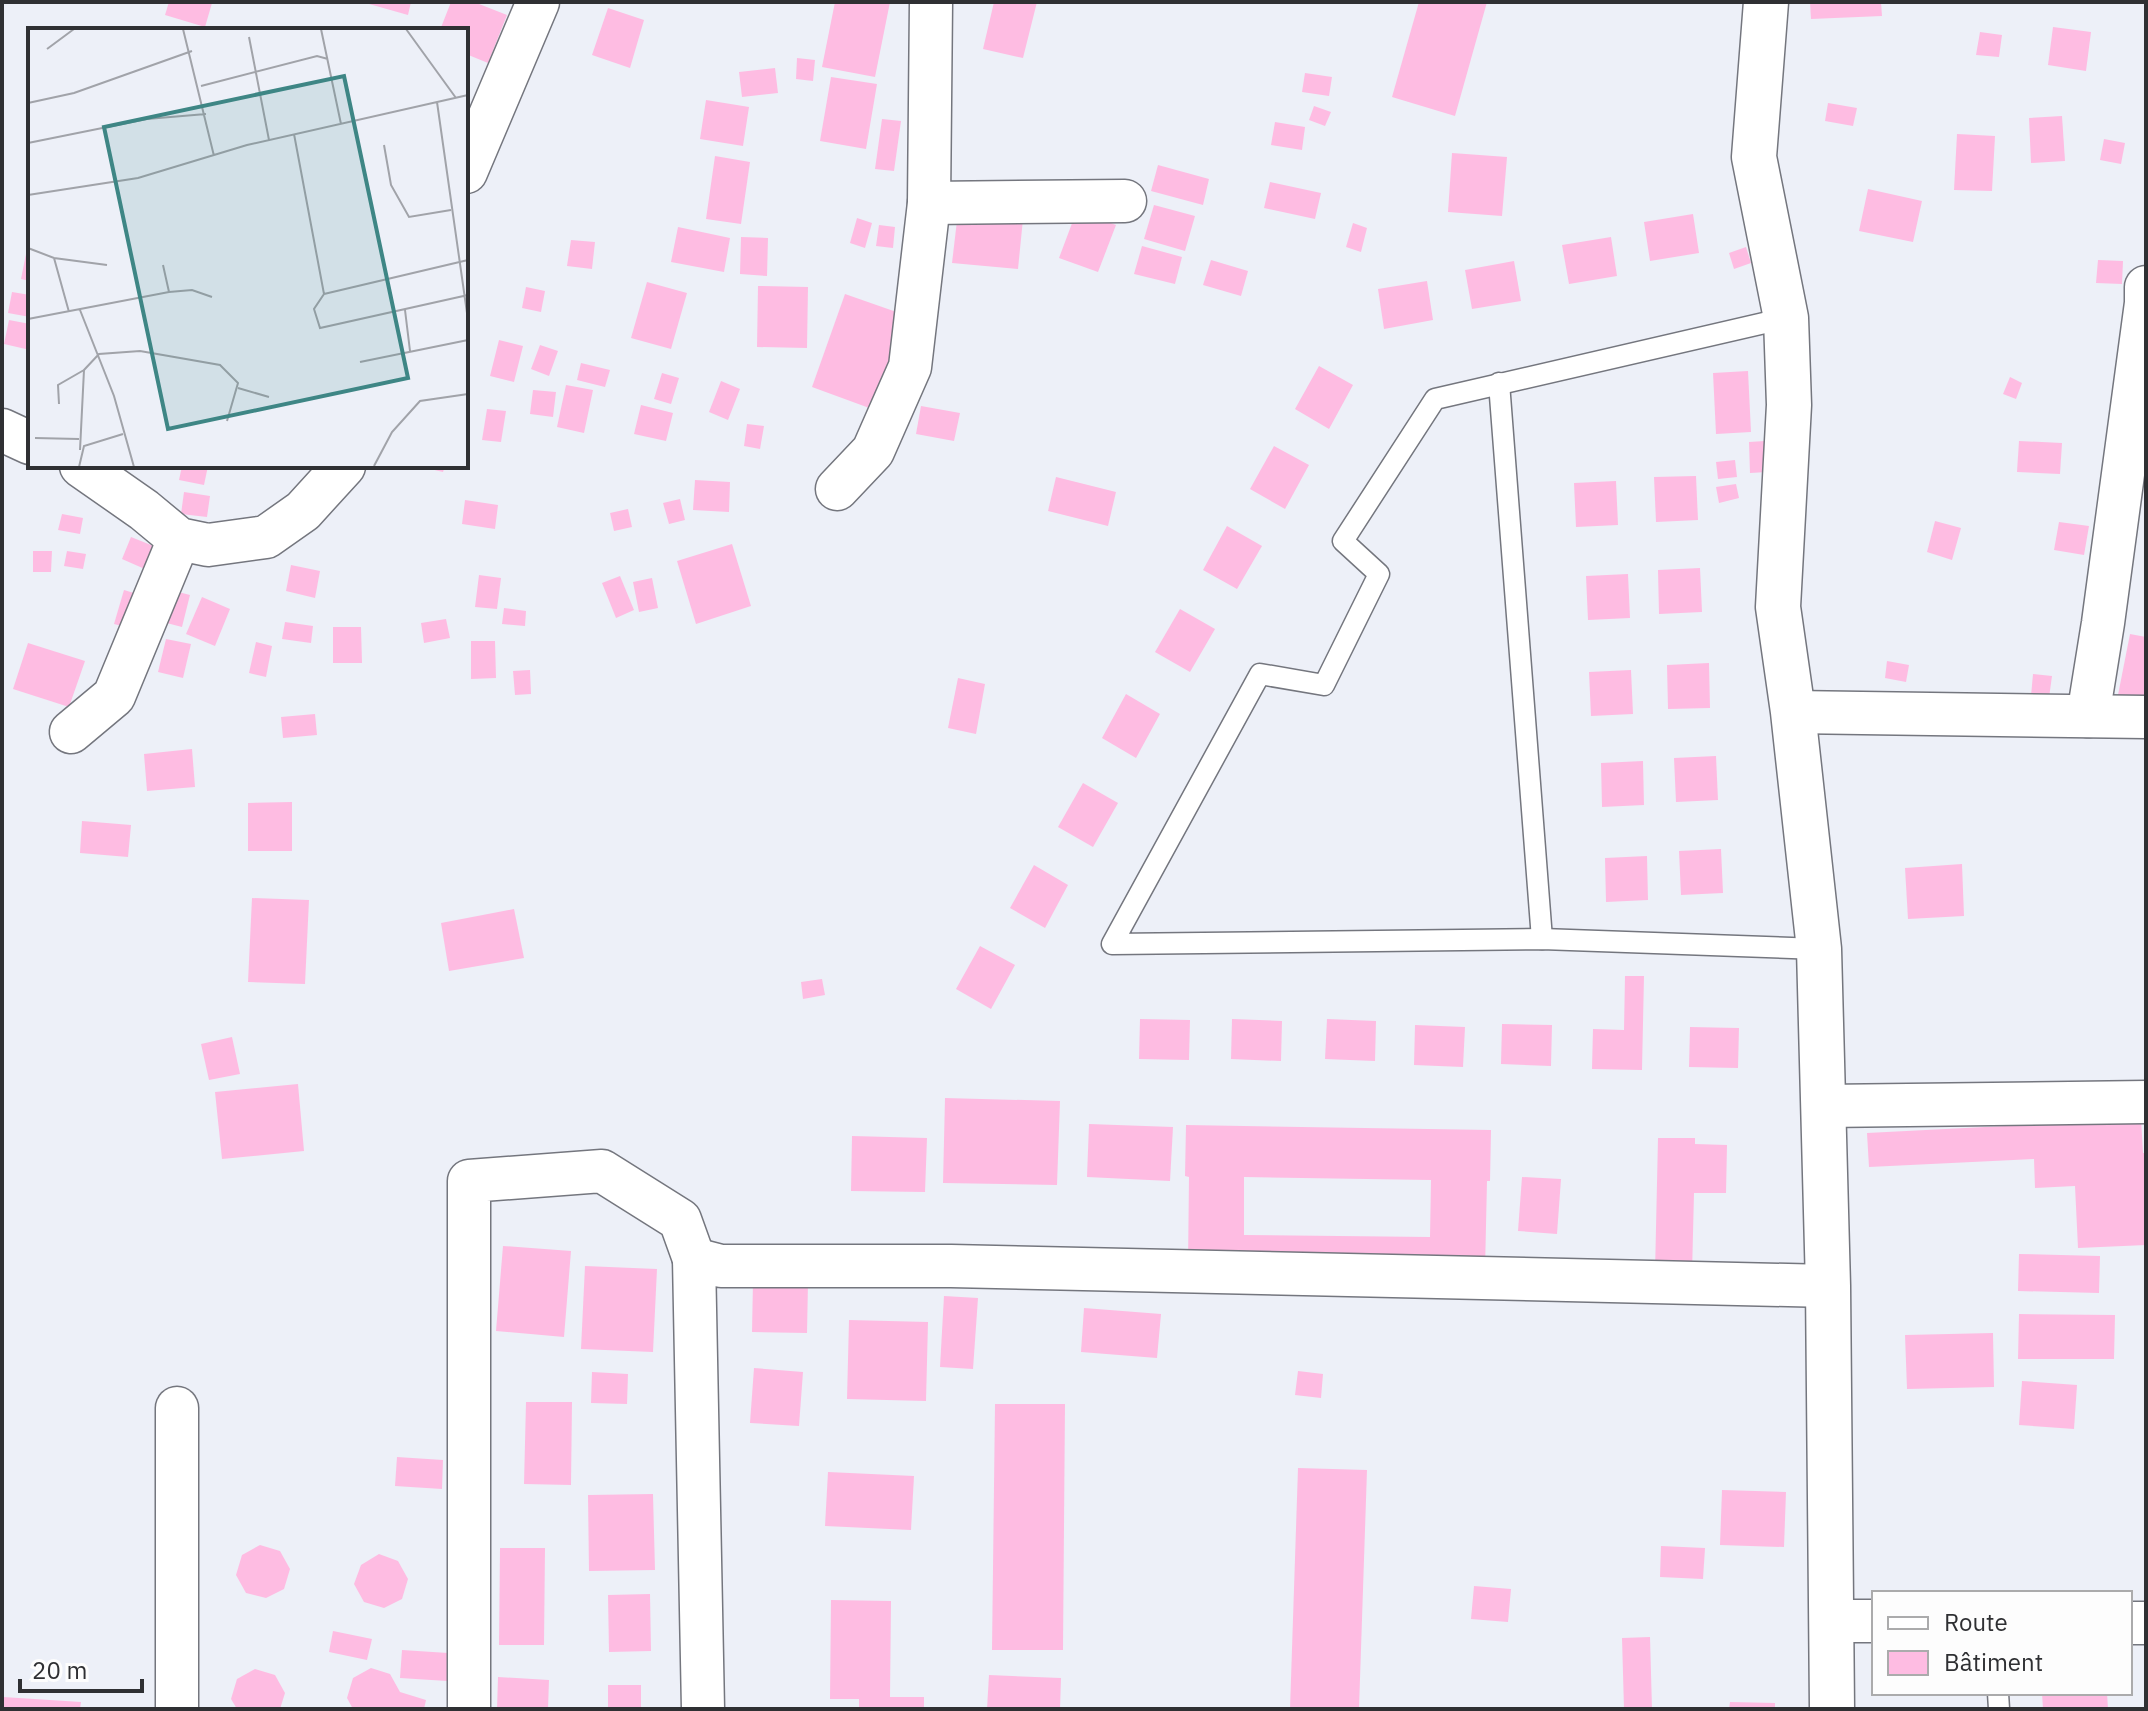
<svg xmlns="http://www.w3.org/2000/svg" width="2148" height="1711" font-family="'IBM Plex Sans',sans-serif">
<style>
.building{fill:#febce2;fill-rule:evenodd}
.lines{fill:none;stroke-linecap:round;stroke-linejoin:round}
.service-casing{stroke:#74767e;stroke-width:23}
.minor-casing{stroke:#74767e;stroke-width:45}
.tertiary-casing{stroke:#74767e;stroke-width:47}
.service{stroke:#fff;stroke-width:20}
.minor{stroke:#fff;stroke-width:42}
.tertiary{stroke:#fff;stroke-width:44}
.inset-road{fill:none;stroke:#a1a3a9;stroke-width:2}
.view{fill:#3e8685;fill-opacity:0.15;stroke:#3e8685;stroke-width:4}
.inset-edge{fill:none;stroke:#2f3033;stroke-width:4}
</style>
<rect width="100%" height="100%" fill="#edf0f8"/>
<g class="building">
<path d="M169,2L212,3L205,27L165,15Z"/>
<path d="M362,2H411L408,15Z"/>
<path d="M451,2H474L507,15L488,63L466,54V30H440Z"/>
<path d="M835,2H890L875,77L822,67Z"/>
<path d="M994,2H1037L1023,58L983,49Z"/>
<path d="M1419,2H1487L1455,116L1392,97Z"/>
<path d="M1810,2H1881L1882,16L1811,19Z"/>
<path d="M608,8L644,20L630,68L592,55Z"/>
<path d="M2053,27L2091,32L2086,71L2048,65Z"/>
<path d="M1980,32L2002,35L1999,57L1976,55Z"/>
<path d="M797,58L815,60L813,81L796,79Z"/>
<path d="M775,68L778,93L742,97L739,72Z"/>
<path d="M1305,73L1332,77L1329,96L1302,92Z"/>
<path d="M831,77L877,84L866,149L820,141Z"/>
<path d="M706,100L749,107L743,146L700,139Z"/>
<path d="M1828,103L1857,108L1853,126L1825,121Z"/>
<path d="M1314,106L1331,112L1325,126L1309,120Z"/>
<path d="M2062,116L2065,161L2031,163L2029,118Z"/>
<path d="M882,119L901,121L894,171L875,169Z"/>
<path d="M1275,122L1305,127L1302,150L1271,145Z"/>
<path d="M1957,134L1995,136L1992,191L1954,190Z"/>
<path d="M2104,139L2125,143L2121,164L2100,160Z"/>
<path d="M1452,153L1507,157L1502,216L1448,212Z"/>
<path d="M715,156L750,162L741,224L706,219Z"/>
<path d="M1158,165L1209,179L1203,205L1151,191Z"/>
<path d="M1270,182L1321,193L1315,219L1264,208Z"/>
<path d="M1868,189L1922,201L1913,242L1859,231Z"/>
<path d="M1154,205L1195,216L1185,251L1144,239Z"/>
<path d="M1077,210L1116,225L1098,272L1059,258Z"/>
<path d="M958,212L1023,219L1018,269L952,263Z"/>
<path d="M1693,214L1699,253L1650,261L1644,222Z"/>
<path d="M857,218L872,223L865,248L850,243Z"/>
<path d="M1353,223L1367,228L1361,252L1346,247Z"/>
<path d="M879,225L895,227L893,248L876,246Z"/>
<path d="M678,227L730,238L724,272L671,262Z"/>
<path d="M741,237L768,238L767,276L740,274Z"/>
<path d="M1611,237L1617,276L1569,284L1562,245Z"/>
<path d="M571,240L595,242L592,269L567,266Z"/>
<path d="M1142,246L1182,257L1175,284L1134,274Z"/>
<path d="M1746,247L1751,263L1734,269L1729,253Z"/>
<path d="M26,254L30,255V281L21,279Z"/>
<path d="M1211,260L1248,271L1241,296L1203,285Z"/>
<path d="M2098,260L2123,261L2122,284L2096,283Z"/>
<path d="M1514,261L1521,301L1472,309L1465,270Z"/>
<path d="M1427,281L1433,320L1384,329L1378,289Z"/>
<path d="M647,282L687,293L671,349L631,338Z"/>
<path d="M758,286L808,287L807,348L757,347Z"/>
<path d="M526,287L545,291L541,312L522,308Z"/>
<path d="M12,292L30,295V317L8,313Z"/>
<path d="M845,294L905,315L872,409L812,387Z"/>
<path d="M9,320L30,324V350L4,344Z"/>
<path d="M499,340L523,346L514,382L490,376Z"/>
<path d="M540,345L558,351L549,376L531,369Z"/>
<path d="M581,363L610,370L605,387L577,380Z"/>
<path d="M1319,366L1353,385L1329,429L1295,409Z"/>
<path d="M1748,371L1751,432L1716,434L1713,373Z"/>
<path d="M662,373L679,378L671,404L654,399Z"/>
<path d="M2010,377L2022,383L2016,399L2003,394Z"/>
<path d="M721,381L740,389L728,420L709,412Z"/>
<path d="M566,385L593,390L584,433L557,427Z"/>
<path d="M533,390L556,392L553,417L530,414Z"/>
<path d="M641,405L673,413L666,441L634,434Z"/>
<path d="M921,406L960,413L954,441L916,434Z"/>
<path d="M487,409L506,411L501,442L482,440Z"/>
<path d="M747,424L764,426L760,449L744,446Z"/>
<path d="M1765,441L1767,472L1750,473L1749,442Z"/>
<path d="M2019,441L2062,443L2060,474L2017,472Z"/>
<path d="M1274,446L1309,465L1285,509L1250,489Z"/>
<path d="M1735,460L1737,477L1718,479L1716,462Z"/>
<path d="M182,466H208L204,485L179,480Z"/>
<path d="M418,466H445L443,472Z"/>
<path d="M1696,476L1698,520L1656,522L1654,477Z"/>
<path d="M1056,477L1116,492L1108,526L1048,511Z"/>
<path d="M695,480L730,482L729,512L693,510Z"/>
<path d="M1616,481L1618,525L1576,527L1574,483Z"/>
<path d="M1736,484L1739,498L1719,503L1716,487Z"/>
<path d="M184,492L210,496L207,517L181,514Z"/>
<path d="M680,499L685,520L669,524L663,503Z"/>
<path d="M465,500L498,505L495,529L462,524Z"/>
<path d="M628,509L632,527L614,531L610,513Z"/>
<path d="M62,514L83,518L80,534L58,530Z"/>
<path d="M1935,521L1961,528L1952,560L1927,552Z"/>
<path d="M2059,522L2089,526L2084,555L2054,550Z"/>
<path d="M1227,526L1262,546L1237,589L1203,570Z"/>
<path d="M131,537L156,547L147,570L122,559Z"/>
<path d="M732,544L751,606L696,624L677,561Z"/>
<path d="M33,551H52L51,572H33Z"/>
<path d="M67,551L86,554L83,569L64,566Z"/>
<path d="M291,565L320,571L315,598L286,591Z"/>
<path d="M1700,568L1702,612L1659,614L1658,570Z"/>
<path d="M1628,574L1630,618L1588,620L1586,576Z"/>
<path d="M479,575L501,578L497,609L475,607Z"/>
<path d="M620,576L634,610L616,618L602,583Z"/>
<path d="M652,578L658,608L639,612L633,582Z"/>
<path d="M167,589L190,595L182,627L159,621Z"/>
<path d="M124,590L147,597L137,630L114,624Z"/>
<path d="M202,597L230,609L215,646L186,634Z"/>
<path d="M504,608L526,611L525,626L502,624Z"/>
<path d="M1180,609L1215,629L1190,672L1155,652Z"/>
<path d="M446,619L450,638L424,643L421,623Z"/>
<path d="M285,622L313,626L311,643L282,639Z"/>
<path d="M333,627H361L362,663H333Z"/>
<path d="M2130,634L2146,637V700L2118,695Z"/>
<path d="M166,639L191,644L183,678L158,672Z"/>
<path d="M471,641H495L496,678L471,679Z"/>
<path d="M256,642L272,646L266,677L249,673Z"/>
<path d="M28,643L85,661L69,707L13,689Z"/>
<path d="M1887,661L1909,665L1906,682L1885,678Z"/>
<path d="M1709,663L1710,708L1668,709L1667,665Z"/>
<path d="M530,670L531,694L515,695L513,671Z"/>
<path d="M1631,670L1633,714L1591,716L1589,672Z"/>
<path d="M2033,674L2052,676L2049,698L2031,696Z"/>
<path d="M958,678L985,684L976,734L948,728Z"/>
<path d="M1126,694L1160,714L1136,758L1102,738Z"/>
<path d="M315,714L317,735L283,738L281,717Z"/>
<path d="M192,749L195,787L147,791L144,754Z"/>
<path d="M1716,756L1718,800L1676,802L1674,758Z"/>
<path d="M1643,761L1644,805L1602,807L1601,763Z"/>
<path d="M1083,783L1118,803L1093,847L1058,827Z"/>
<path d="M292,802V851H248V803Z"/>
<path d="M82,821L131,825L128,857L80,853Z"/>
<path d="M1721,849L1723,893L1681,895L1679,851Z"/>
<path d="M1647,856L1648,900L1606,902L1605,858Z"/>
<path d="M1962,864L1964,916L1908,919L1905,868Z"/>
<path d="M1034,865L1068,885L1045,928L1010,908Z"/>
<path d="M252,898L309,900L305,984L248,982Z"/>
<path d="M514,909L524,958L449,971L441,923Z"/>
<path d="M980,946L1015,965L991,1009L956,989Z"/>
<path d="M1625,976H1644L1642,1070L1592,1069L1593,1029L1624,1030Z"/>
<path d="M822,979L825,995L803,999L801,982Z"/>
<path d="M1140,1019L1190,1020L1189,1060L1139,1059Z"/>
<path d="M1232,1019L1282,1021L1281,1061L1231,1059Z"/>
<path d="M1327,1019L1376,1021L1375,1061L1325,1059Z"/>
<path d="M1502,1024L1552,1025L1551,1066L1501,1064Z"/>
<path d="M1415,1025L1465,1027L1463,1067L1414,1065Z"/>
<path d="M1690,1027L1739,1028L1738,1068L1689,1067Z"/>
<path d="M232,1037L240,1074L209,1080L201,1044Z"/>
<path d="M298,1084L304,1151L222,1159L215,1092Z"/>
<path d="M945,1098L1060,1101L1057,1185L943,1183Z"/>
<path d="M2141,1119L2143,1153H2146V1245L2078,1248L2075,1186L2035,1188L2034,1159L1869,1167L1867,1133Z"/>
<path d="M1089,1124L1173,1127L1170,1181L1087,1177Z"/>
<path d="M1186,1125L1491,1130L1490,1181H1487L1485,1270L1188,1265L1189,1177L1185,1176ZM1244,1177L1431,1180L1430,1237L1244,1235Z"/>
<path d="M852,1136L927,1138L925,1192L851,1191Z"/>
<path d="M1658,1138H1695V1144L1727,1145L1726,1193H1694L1692,1274L1655,1273Z"/>
<path d="M1522,1177L1561,1179L1557,1234L1518,1231Z"/>
<path d="M503,1246L571,1251L564,1337L496,1331Z"/>
<path d="M2019,1254L2100,1256L2099,1293L2018,1291Z"/>
<path d="M585,1266L657,1269L653,1352L581,1349Z"/>
<path d="M753,1281L808,1283L807,1333L752,1332Z"/>
<path d="M944,1296L978,1298L973,1369L940,1367Z"/>
<path d="M1084,1308L1161,1314L1157,1358L1081,1352Z"/>
<path d="M2019,1314L2115,1315L2114,1359H2018Z"/>
<path d="M849,1320L928,1322L926,1401L847,1399Z"/>
<path d="M1993,1333L1994,1387L1907,1389L1905,1335Z"/>
<path d="M754,1368L803,1372L799,1426L750,1423Z"/>
<path d="M1298,1371L1323,1374L1321,1398L1295,1395Z"/>
<path d="M592,1372L628,1374L627,1404L591,1403Z"/>
<path d="M2022,1381L2077,1385L2074,1429L2019,1425Z"/>
<path d="M526,1402H572L571,1485L524,1484Z"/>
<path d="M995,1404H1065L1063,1650H992Z"/>
<path d="M397,1457L443,1460L442,1489L395,1486Z"/>
<path d="M1298,1468L1367,1470L1359,1709H1290Z"/>
<path d="M828,1472L914,1476L911,1530L825,1526Z"/>
<path d="M1722,1490L1786,1492L1784,1547L1720,1545Z"/>
<path d="M653,1494L655,1570L589,1571L588,1495Z"/>
<path d="M260,1545L280,1551L290,1569L284,1589L266,1598L246,1593L236,1575L242,1555Z"/>
<path d="M1661,1546L1705,1548L1703,1579L1660,1577Z"/>
<path d="M500,1548H545L544,1645H499Z"/>
<path d="M379,1554L398,1561L408,1579L402,1599L384,1608L364,1602L354,1584L361,1565Z"/>
<path d="M1474,1586L1511,1589L1508,1622L1471,1619Z"/>
<path d="M650,1594L651,1651L609,1652L608,1595Z"/>
<path d="M831,1600L891,1601L890,1697H924V1709H859V1699H830Z"/>
<path d="M333,1631L372,1639L367,1660L329,1652Z"/>
<path d="M1650,1637L1652,1709H1624L1622,1638Z"/>
<path d="M402,1650L448,1653L447,1681L400,1678Z"/>
<path d="M371,1668L390,1674L400,1692L426,1700L424,1709H353L347,1698L353,1678Z"/>
<path d="M255,1669L275,1675L285,1693L280,1709H237L231,1699L237,1679Z"/>
<path d="M989,1675L1061,1678L1060,1709H987Z"/>
<path d="M498,1677L549,1680L548,1709H497Z"/>
<rect x="608" y="1685" width="33" height="24"/>
<path d="M2042,1693H2107L2108,1709H2043Z"/>
<path d="M3,1697L81,1702L80,1709H2Z"/>
<path d="M1730,1702L1775,1703V1709H1729Z"/>
</g>
<g class="lines">
<defs>
<g id="service">
<path d="M1786,318L1435,399L1343,541L1379,574L1324,685L1260,674L1112,944L1542,939L1819,949"/>
<path d="M1499,383L1542,939"/>
<path d="M1998,1693L1999,1709"/>
</g>
<g id="minor">
<path d="M466,172L538,2"/>
<path d="M929,203L1125,201"/>
<path d="M2,430L30,443"/>
<path d="M81,466L144,510L179,539L208,545L266,537L303,511L344,466"/>
<path d="M837,489L873,451L910,367L929,203L931,2"/>
<path d="M1793,712L2146,717"/>
<path d="M2088,716L2103,623L2146,303V287"/>
<path d="M71,732L114,696L179,539"/>
<path d="M1824,1106L2146,1102"/>
<path d="M1831,1621H1874"/>
<path d="M2130,1623H2146"/>
<path d="M177,1709V1408"/>
<path d="M469,1709V1181L602,1171L680,1220L694,1259"/>
<path d="M703,1709L694,1259L721,1266H951L1828,1286"/>
</g>
<path id="tertiary" d="M1766,2L1754,157L1786,318L1789,405L1778,607L1793,712L1819,949L1828,1286L1832,1709"/>
</defs>
<use href="#service" class="service-casing"/>
<use href="#minor" class="minor-casing"/>
<use href="#tertiary" class="tertiary-casing"/>
<use href="#service" class="service"/>
<use href="#minor" class="minor"/>
<use href="#tertiary" class="tertiary"/>
</g>
<g transform="translate(28 28)">
<rect width="440" height="440" fill="#edf0f8"/>
<path class="inset-road" d="M155,1L186,128M293,1L313,96M378,1L428,70M221,9L241,112M19,21L46,1M173,58L289,28L300,31M409,74L440,292M0,75L46,65L164,23M266,106L296,266L440,232M0,115L119,91L178,86M356,117L363,157L381,189L423,182M0,167L110,150L219,117L440,67M0,220L26,230L79,237M26,230L41,284M135,237L141,264M296,266L286,281L292,300L440,267M52,282L86,368L106,439M377,282L382,323M0,291L141,264L164,262L184,269M332,334L440,312M210,360L241,369M31,376L30,357L56,342M7,410L51,411M52,422L56,342L71,326L112,323L192,337L210,355L199,393M346,438L364,404L392,373L440,366M51,439L56,418L95,406"/>
<path class="view" d="M316,48L380,350L140,401L76,99Z"/>
<rect width="440" height="440" class="inset-edge"/>
</g>
<rect width="2148" height="1711" fill="none" stroke="#2f3033" stroke-width="8"/>
<rect x="1872" y="1591" width="260" height="104" fill="#fdfdfd" stroke="#ababac" stroke-width="2"/>
<rect x="1888" y="1617" width="40" height="12" fill="#ffffff" stroke="#ababac" stroke-width="2"/>
<text x="1944" y="1631" font-size="24" fill="#2f3033">Route</text>
<rect x="1888" y="1651" width="40" height="24" fill="#febce2" stroke="#ababac" stroke-width="2"/>
<text x="1944" y="1671" font-size="24" fill="#2f3033">Bâtiment</text>
<path d="M20 1679v12h122v-12" fill="none" stroke="#2f3033" stroke-width="4"/>
<text x="32" y="1679" font-size="24" fill="#2f3033" stroke="#fdfdfd" stroke-width="6" paint-order="stroke">20 m</text>
</svg>
